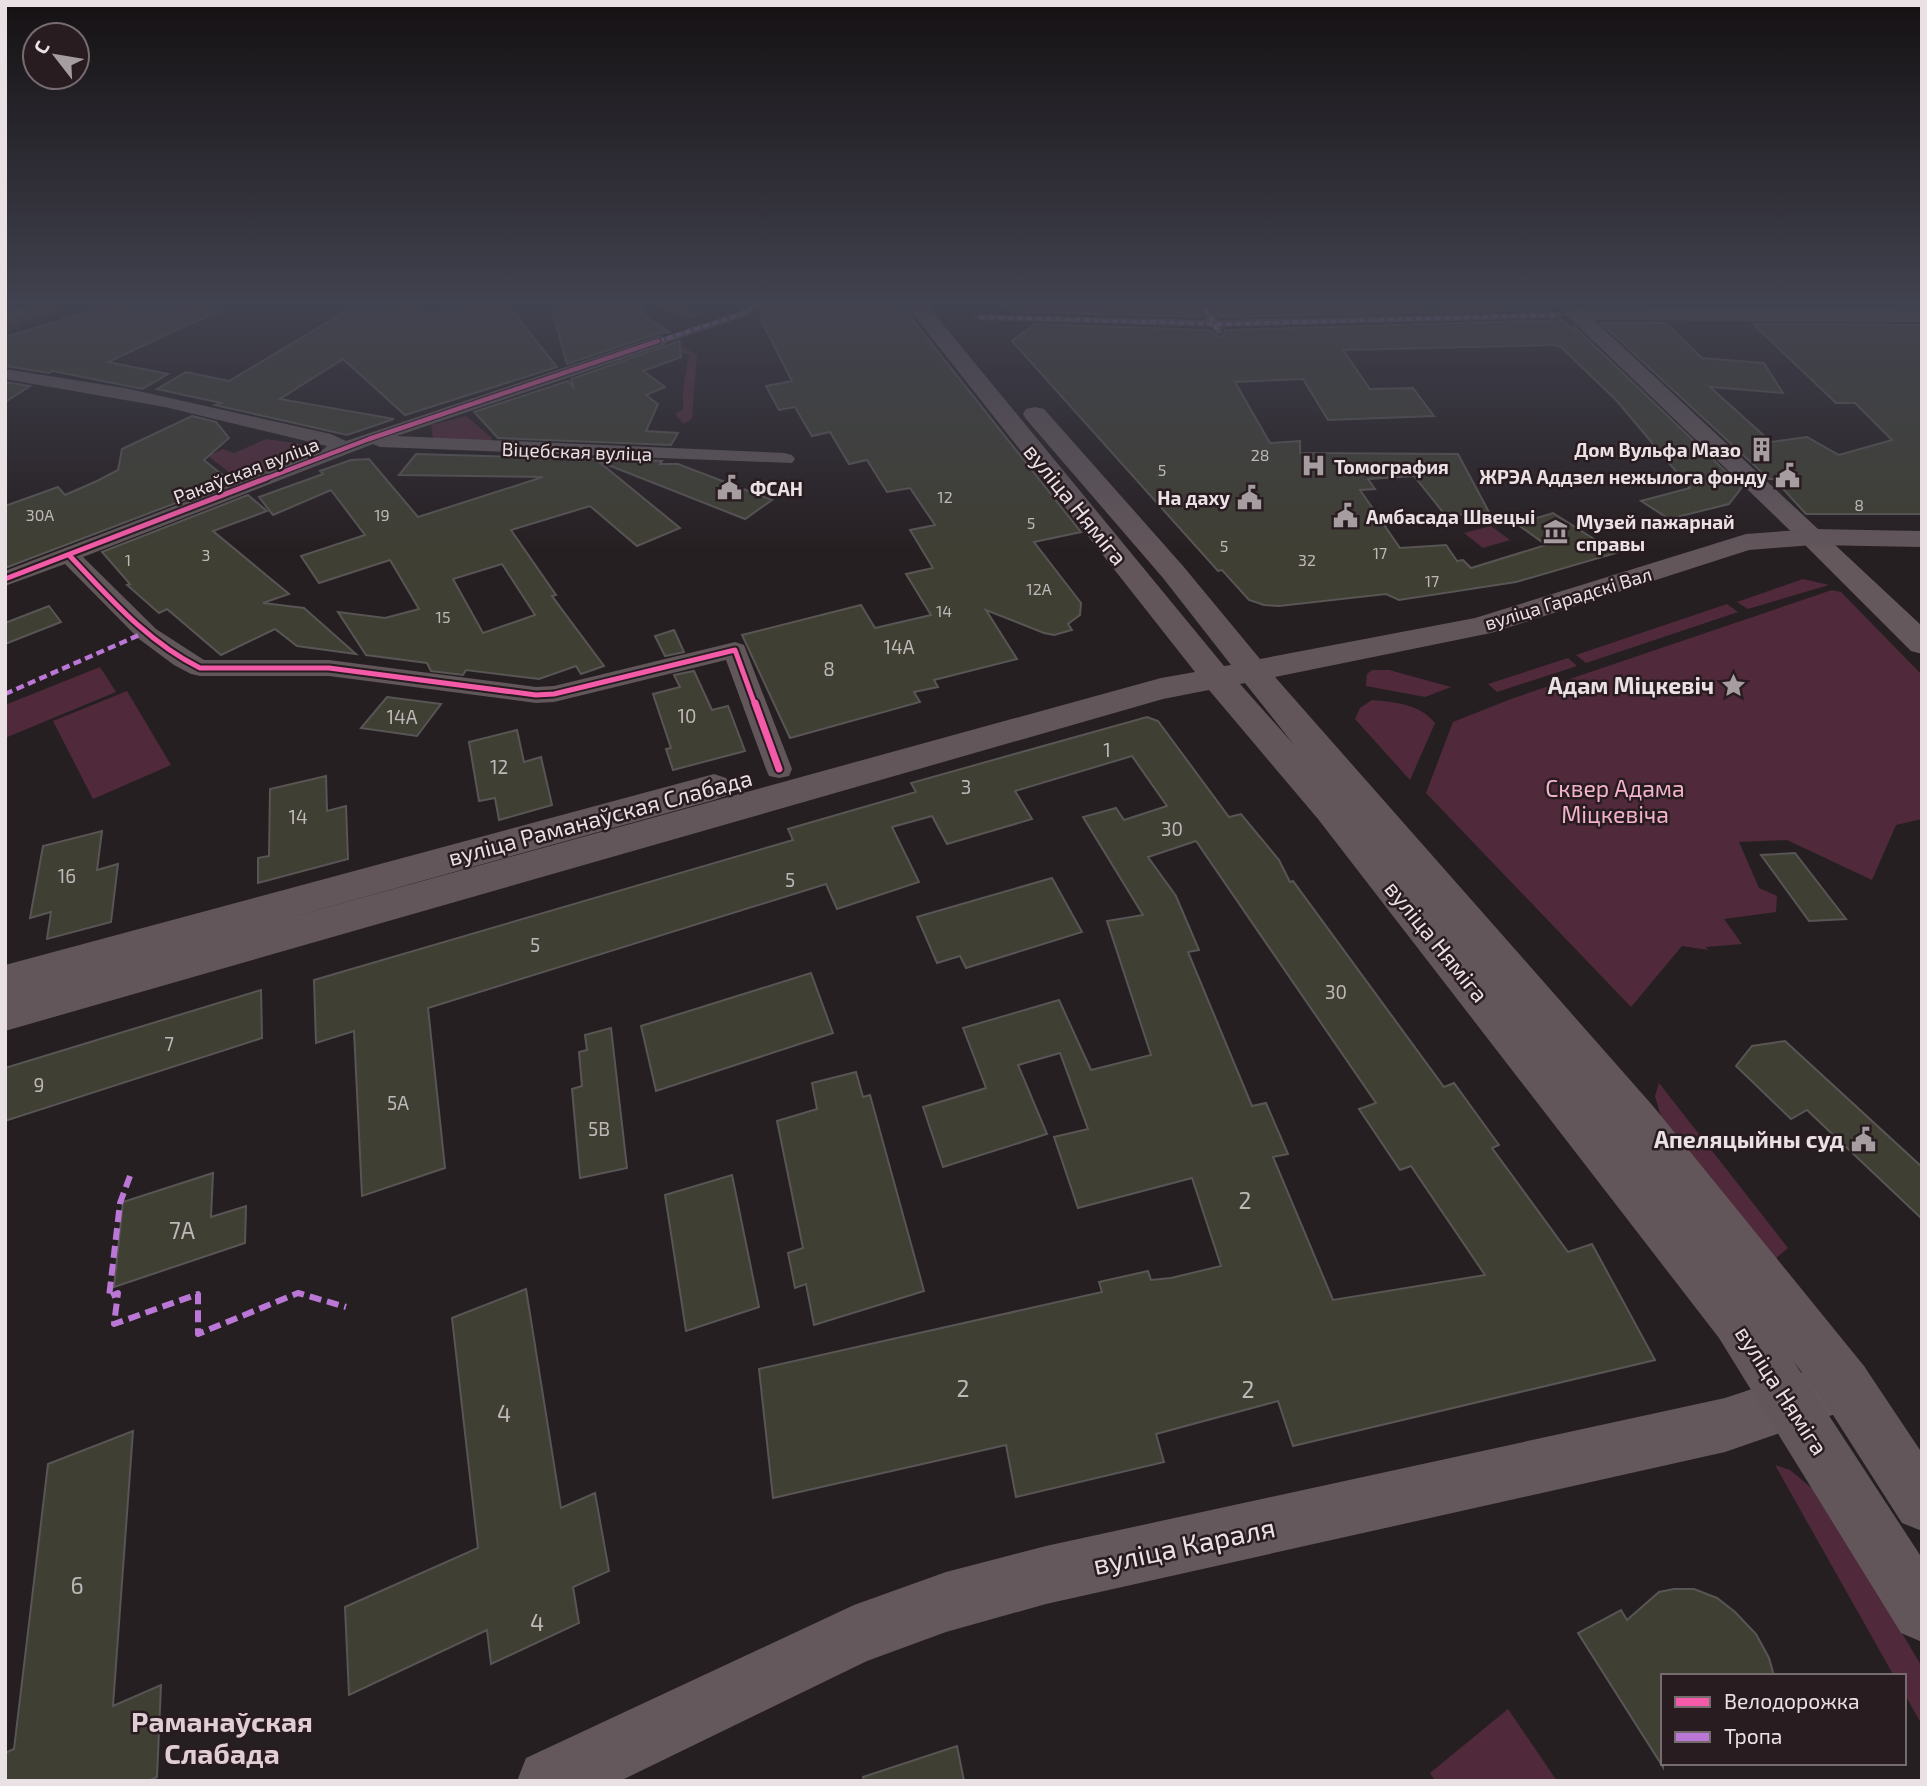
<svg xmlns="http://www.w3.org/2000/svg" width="1927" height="1786" font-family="'Exo 2',sans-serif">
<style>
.green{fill:#502a3a}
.building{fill:#3f3f34;stroke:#585554;stroke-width:2;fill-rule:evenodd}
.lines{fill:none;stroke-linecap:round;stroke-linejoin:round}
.pedestrian{fill:#61565a;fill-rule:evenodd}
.minor{fill:#61565a;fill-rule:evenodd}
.secondary{fill:#64585d;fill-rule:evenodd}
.primary{fill:#62565b;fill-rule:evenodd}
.quiet-far2{stroke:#ba77d6;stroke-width:3.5;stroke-dasharray:6 3.5;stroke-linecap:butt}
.quiet-far1{stroke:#ba77d6;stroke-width:4.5;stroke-dasharray:8 4.5;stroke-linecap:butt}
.quiet{stroke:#ba77d6;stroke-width:6;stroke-dasharray:12 6;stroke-linecap:butt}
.cycleway-far2-casing{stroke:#291c21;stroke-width:7}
.cycleway-far1-casing{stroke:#291c21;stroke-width:9}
.cycleway-casing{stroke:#291c21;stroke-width:11}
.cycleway-far2{stroke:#f35aa7;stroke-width:4.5}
.cycleway-far1{stroke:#f35aa7;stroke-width:5}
.cycleway{stroke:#f35aa7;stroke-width:7}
.labels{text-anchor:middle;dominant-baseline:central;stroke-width:5;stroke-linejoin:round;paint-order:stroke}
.far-number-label{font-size:16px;fill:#bfb8b8}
.far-poi-label{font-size:19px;font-weight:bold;fill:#eae1e4;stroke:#291c21;text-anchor:start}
.far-street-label{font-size:19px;fill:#eae1e4;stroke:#291c21}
.number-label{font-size:19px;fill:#bfb8b8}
.street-label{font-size:23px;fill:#eae1e4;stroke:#291c21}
.poi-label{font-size:23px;font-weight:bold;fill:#eae1e4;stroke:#291c21;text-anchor:end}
.park-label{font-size:23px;fill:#f3b3cb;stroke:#291c21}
.near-number-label{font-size:23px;fill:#bfb8b8}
.near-street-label{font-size:28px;fill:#eae1e4;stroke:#291c21}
.near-neighbourhood-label{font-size:28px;font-weight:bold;fill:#e0ced4;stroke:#291c21}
</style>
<rect width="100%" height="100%" fill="#261f22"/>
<g class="green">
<path d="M61,300H91L18,324V328L5,332V324Z"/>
<path d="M640,300H676L701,316L688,319Z"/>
<path d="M678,341L682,342L683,346L697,355L692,418L684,424L675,414L683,409V389L689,354L682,353Z"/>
<path d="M466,416L492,438L491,442L433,438L431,425Z"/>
<path d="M266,439L316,446L309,455L239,480L208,456L223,449L234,453Z"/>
<path d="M1491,526L1510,540L1483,548L1464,533Z"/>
<path d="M1803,579L1829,585L1748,609L1737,602Z"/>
<path d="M1832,590L1841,592L1922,675V819L1896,825L1872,880L1787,840L1739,842L1759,888L1777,896L1776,912L1724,919L1742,944L1705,947L1709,950L1682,946L1631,1007L1426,793L1453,722L1511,699Z"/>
<path d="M1727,604L1738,612L1586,663L1576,655Z"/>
<path d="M1568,658L1577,666L1497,692L1488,684Z"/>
<path d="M100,667L116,692L5,738V705Z"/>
<path d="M1372,670H1389L1451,687L1425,697L1366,686L1367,674Z"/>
<path d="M127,691L171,765L93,799L53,721Z"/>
<path d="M1372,700C1395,702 1420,704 1435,723L1410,780L1355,719L1360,708Z"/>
<path d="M1659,1083L1788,1248L1774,1260L1662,1120L1655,1096Z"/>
<path d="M1775,1465L1790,1470L1821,1496L1922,1667V1725L1904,1693V1676H1894Z"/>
<path d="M1508,1709L1557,1781H1435L1430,1773Z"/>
</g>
<g class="building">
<path d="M127,300L131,310L222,309L108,362L168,374L142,389L53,371L49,373L5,366V337Z"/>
<path d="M394,300H428L416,317L504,300L557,367L405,415L343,359L280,399L394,419L347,435L215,405L221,403L157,389L186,372L229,381L351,308H388Z"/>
<path d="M549,300H642L643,315L669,332L657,334L567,364Z"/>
<path d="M759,300H897L1081,532L1034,542L1081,603L1080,615L1068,624L1072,630L1054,635L1044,633L986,610L1017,659L934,680L938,687L914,692L920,702L790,738L742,635L861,605L875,628L931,615L906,574L933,568L910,530L935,525L910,488L887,492L867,460L849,464L830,432L812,436L795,407L779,410L766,386L792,381L762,322L760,316L764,315L760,310L766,305Z"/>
<path d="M1143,300H1192L1201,317L1017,312L1002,307L1003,303L1145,304Z"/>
<path d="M1209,300H1540L1551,310L1219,317Z"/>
<path d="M1577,300H1643L1648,305L1581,304Z"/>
<path d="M1562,320L1574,331V326L1742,487L1729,504L1669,519L1641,501L1690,488L1617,401L1561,347L1555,345L1343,350L1370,389L1413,388L1434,416L1328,420L1303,379L1235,382L1270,443L1300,441V453L1458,454L1489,512L1446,516L1414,476L1368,479L1375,489L1360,490L1400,548L1446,545L1457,561L1463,560L1471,568L1546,545L1517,524L1553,513L1616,553L1516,582L1399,600L1386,594L1279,606L1264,605L1249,600L1222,570L1218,571L1012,341L1035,324L1209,330L1219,337L1224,335L1225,330Z"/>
<path d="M1601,323H1666L1702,358L1764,363L1783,393L1710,387L1771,442L1807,437L1839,455L1892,440L1855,403H1836L1753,324L1922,325V514H1806L1774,479H1769Z"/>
<path d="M679,341L681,357L643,371L665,387L646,395L658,404L646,431L678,433L671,445L498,438L474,412L568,381L574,388L571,379Z"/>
<path d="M5,382L30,386L5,402Z"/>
<path d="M192,416L216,422L229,438L204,460L231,482L5,568V506L58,487L65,495L97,481L118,470L122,449Z"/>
<path d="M416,454L662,461L660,464H678L772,500L745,519L598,461L680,528L637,546L590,506L511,530L556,595L552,596L604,666L581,674L576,666L539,679L466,670L463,675L431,671L427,663L366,655L338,612L385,618L419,609L390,560L319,583L301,556L365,535L331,490L273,515L259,497L323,474L320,471L351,460L369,459L418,517L543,477L399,475ZM502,564L535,615L483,633L453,579Z"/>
<path d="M248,495L267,511L213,531L289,594L263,603L304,608L356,654L297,646L275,629L221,655L167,609L159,613L127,585L130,584L102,552Z"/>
<path d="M49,606L61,622L5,644V623Z"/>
<path d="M674,630L684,652L665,656L655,636Z"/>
<path d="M694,671L712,710L728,706L745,751L673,770L666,749L671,748L653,694L680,687L674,675Z"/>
<path d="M387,697L441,704L417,736L361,728Z"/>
<path d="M1147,717L1158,721L1229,817L1241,814L1279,860L1290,882L1293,881L1444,1087L1454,1083L1499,1145L1492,1148L1568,1252L1592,1244L1655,1360L1293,1446L1278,1401L1156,1434L1164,1462L1016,1497L1006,1445L773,1498L759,1369L1102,1292L1099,1282L1148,1271L1151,1280L1171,1278L1221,1266L1192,1178L1078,1208L1054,1137L1088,1129L1060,1053L1018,1065L1047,1134L943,1167L923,1107L986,1088L963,1028L1059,1000L1091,1070L1151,1055L1107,921L1143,915L1083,817L1116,808L1124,820L1167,806L1132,756L1015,791L1032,819L947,844L932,816L892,827L919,882L837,909L826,884L428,1008L445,1168L362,1196L354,1031L316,1043L314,980L793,840L788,829L916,792L911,783ZM1196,841L1376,1103L1359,1109L1400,1170L1411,1166L1485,1275L1333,1300L1273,1157L1288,1154L1266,1103L1252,1106L1188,952L1199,950L1176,896L1148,857Z"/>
<path d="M517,730L524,762L541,757L552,805L499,820L495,798L479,801L469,742Z"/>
<path d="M326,776L327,811L346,806L348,859L258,883V858L269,856L270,789Z"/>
<path d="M102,831L97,870L118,864L111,922L47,939L51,912L30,918L43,846Z"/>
<path d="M1795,853L1846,919L1809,921L1761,855Z"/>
<path d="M1052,878L1082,932L966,968L960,956L937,963L917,917Z"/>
<path d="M811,973L833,1033L656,1091L641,1026Z"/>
<path d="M261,990L262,1038L5,1121V1068Z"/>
<path d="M611,1028L627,1168L580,1178L572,1089L582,1086L579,1052L587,1050L585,1035Z"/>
<path d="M1785,1041L1922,1167V1219L1807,1110L1791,1119L1736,1066L1752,1046Z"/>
<path d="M856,1072L863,1097L870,1095L924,1291L814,1325L806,1284L795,1288L788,1253L803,1248L777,1121L817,1109L812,1083Z"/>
<path d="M213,1173L211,1217L246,1206L245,1243L114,1287L123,1202Z"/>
<path d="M732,1175L759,1307L686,1331L665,1195Z"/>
<path d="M526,1289L561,1508L595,1493L609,1571L573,1587L579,1623L491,1664L487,1630L349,1695L345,1607L478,1548L452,1318Z"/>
<path d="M133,1431L113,1706L161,1685L157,1777L148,1781H5V1753L14,1749L48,1464Z"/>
<path d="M1674,1589H1694L1717,1598L1735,1612L1756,1634L1769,1658L1774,1676H1663V1767L1578,1633L1621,1610L1627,1620L1659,1592Z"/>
<path d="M957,1746L964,1781H864L863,1777Z"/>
</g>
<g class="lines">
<g class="pedestrian">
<path d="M1194,300H1206L1218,320L1559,312L1565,315L1559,318L1222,327V333L1218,334L1210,327L979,320L973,317L979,314L1206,320Z"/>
<path d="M757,302L763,305L761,307L743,317L662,344L652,341L735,313Z"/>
</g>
<g class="minor">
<path d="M34,300H56L5,324V313Z"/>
<path d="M658,336L664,337L667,341L664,345L397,436L785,453L792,455L795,459L792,463L380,447L373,444L83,557L156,629L204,660H329L536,687L554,686L735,642L744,645L792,769L789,776L779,778L769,776L766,769L726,660L554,702L536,703L329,676H200L191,674L174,665L139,639L65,564L5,586V571L324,449L327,446L165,407L5,379V369L125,388L331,434L346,441Z"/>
</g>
<g class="secondary">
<path d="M1551,300H1573L1580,307L1922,310V322L1594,320L1922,626V654L1911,651L1803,543Z"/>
<path d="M1845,1358L1864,1366L1872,1385L1864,1404L1725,1452L1046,1604L946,1632L867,1661L620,1781H517L526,1758L854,1605L946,1572L1046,1546L1725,1398Z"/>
</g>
<path class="primary" d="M902,300H923L1224,666L1231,665L1163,578L1026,419L1023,414L1026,409L1035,407L1044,409L1183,566L1260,659L1475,618L1746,534L1813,529L1922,531V547L1813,545L1749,550L1491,633L1275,677L1653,1106L1864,1366L1922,1453V1531L1902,1523L1826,1404L1794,1362L1922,1558V1642L1901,1633L1719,1338L1318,819L1209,690L1163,699L5,1031V965L714,774L726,778L732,787L726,796L714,800L281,920L1161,678L1195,672ZM1245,683L1291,741L1296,747L1240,684Z"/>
<g class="quiet-far2">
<path d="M1200,300L1218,330"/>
<path d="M979,317L1226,324L1559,315"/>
<path d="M658,341L739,315L757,305"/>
</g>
<path class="quiet-far1" d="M5,694L146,632"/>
<path class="quiet" d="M130,1176L120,1203L109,1297L118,1293L114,1324L198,1294V1334L298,1293L346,1307"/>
<defs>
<path id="cycleway-far2" d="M262,480L369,439L658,341"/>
<g id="cycleway-far1">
<path d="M69,555C109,597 147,642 200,668H329L536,695L554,694L735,650L755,705"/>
<path d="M5,579L267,478"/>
</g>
<path id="cycleway" d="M755,703L779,769"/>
</defs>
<use href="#cycleway-far2" class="cycleway-far2-casing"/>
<use href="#cycleway-far1" class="cycleway-far1-casing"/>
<use href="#cycleway" class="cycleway-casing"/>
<use href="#cycleway-far2" class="cycleway-far2"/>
<use href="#cycleway-far1" class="cycleway-far1"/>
<use href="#cycleway" class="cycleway"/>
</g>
<linearGradient id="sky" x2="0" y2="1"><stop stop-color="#151113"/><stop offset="0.55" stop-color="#41424f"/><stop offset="1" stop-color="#41424f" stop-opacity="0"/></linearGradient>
<rect width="1927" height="550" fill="url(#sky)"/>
<defs>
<symbol id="building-bare" viewBox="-9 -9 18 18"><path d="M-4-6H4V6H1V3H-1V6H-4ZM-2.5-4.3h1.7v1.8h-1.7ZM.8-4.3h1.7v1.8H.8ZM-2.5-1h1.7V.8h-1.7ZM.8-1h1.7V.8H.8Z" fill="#a59da0" stroke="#291c21" stroke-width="2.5" paint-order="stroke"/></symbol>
<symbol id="hospital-bare" viewBox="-9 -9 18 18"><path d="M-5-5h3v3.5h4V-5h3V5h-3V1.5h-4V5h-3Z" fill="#a59da0" stroke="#291c21" stroke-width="2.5" paint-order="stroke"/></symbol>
<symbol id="civic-bare" viewBox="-9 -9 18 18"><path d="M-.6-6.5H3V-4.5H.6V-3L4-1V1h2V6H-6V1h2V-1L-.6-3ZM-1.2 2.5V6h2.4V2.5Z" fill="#a59da0" stroke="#291c21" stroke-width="2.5" paint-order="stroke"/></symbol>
<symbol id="museum-bare" viewBox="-9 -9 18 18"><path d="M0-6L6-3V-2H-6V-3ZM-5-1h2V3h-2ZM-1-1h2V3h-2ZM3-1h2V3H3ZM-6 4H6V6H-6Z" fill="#a59da0" stroke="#291c21" stroke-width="2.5" paint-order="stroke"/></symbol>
<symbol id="sight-bare" viewBox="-9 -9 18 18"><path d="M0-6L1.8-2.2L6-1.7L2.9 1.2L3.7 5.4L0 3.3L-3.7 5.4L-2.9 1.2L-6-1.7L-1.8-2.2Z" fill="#a59da0" stroke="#291c21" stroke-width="2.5" paint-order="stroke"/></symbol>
</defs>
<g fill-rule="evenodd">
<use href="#building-bare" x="1744" y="432" width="35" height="35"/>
<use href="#hospital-bare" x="1296" y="448" width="35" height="35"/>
<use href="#civic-bare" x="1770" y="458" width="35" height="35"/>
<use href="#civic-bare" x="712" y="470" width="35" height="35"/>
<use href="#civic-bare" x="1232" y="480" width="35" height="35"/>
<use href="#civic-bare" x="1328" y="498" width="35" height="35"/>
<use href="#museum-bare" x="1538" y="514" width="35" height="35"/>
<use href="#sight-bare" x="1716" y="668" width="35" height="35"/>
<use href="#civic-bare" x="1846" y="1122" width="35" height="35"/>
</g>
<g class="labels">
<g class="far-number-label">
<text x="1260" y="454">28</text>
<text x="1162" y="469">5</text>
<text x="945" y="496">12</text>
<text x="1859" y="504">8</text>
<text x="40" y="514">30А</text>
<text x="382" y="514">19</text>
<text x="1031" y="522">5</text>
<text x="1224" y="545">5</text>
<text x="1380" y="552">17</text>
<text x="206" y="554">3</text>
<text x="128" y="559">1</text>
<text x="1307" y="559">32</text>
<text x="1432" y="580">17</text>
<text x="1039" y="588">12А</text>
<text x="944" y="610">14</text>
<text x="443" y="616">15</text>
</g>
<g class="far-poi-label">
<text x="1741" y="449" text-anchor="end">Дом Вульфа Мазо</text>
<text x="1334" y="466">Томография</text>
<text x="1767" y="476" text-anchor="end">ЖРЭА Аддзел нежылога фонду</text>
<text x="750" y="488">ФСАН</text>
<text x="1230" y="497" text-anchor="end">На даху</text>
<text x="1366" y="516">Амбасада Швецыі</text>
<text x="1576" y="521">Музей пажарнай<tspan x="1576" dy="22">справы</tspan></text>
</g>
<g class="far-street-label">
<text transform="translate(577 451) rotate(2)">Віцебская вуліца</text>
<text transform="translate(246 470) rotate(-21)">Ракаўская вуліца</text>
<text transform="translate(1568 598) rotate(-17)">вуліца Гарадскі Вал</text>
</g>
<g class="number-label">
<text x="899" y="646">14А</text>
<text x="829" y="668">8</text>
<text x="687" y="715">10</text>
<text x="402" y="716">14А</text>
<text x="1107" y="749">1</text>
<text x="499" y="766">12</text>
<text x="966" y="786">3</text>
<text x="298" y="816">14</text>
<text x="1172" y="828">30</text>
<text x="67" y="875">16</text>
<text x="790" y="879">5</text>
<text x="535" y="944">5</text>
<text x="1336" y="991">30</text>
<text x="169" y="1043">7</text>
<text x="39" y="1084">9</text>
<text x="398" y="1102">5А</text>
<text x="599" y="1128">5В</text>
</g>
<g class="street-label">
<text transform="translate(1076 504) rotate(51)">вуліца Няміга</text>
<text transform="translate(600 817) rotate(-15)">вуліца Раманаўская Слабада</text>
<text transform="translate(1437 941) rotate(51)">вуліца Няміга</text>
<text transform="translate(1782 1390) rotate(57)">вуліца Няміга</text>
</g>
<g class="poi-label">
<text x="1714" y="685">Адам Міцкевіч</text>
<text x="1844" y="1139">Апеляцыйны суд</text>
</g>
<g class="park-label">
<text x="1615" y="788">Сквер Адама<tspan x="1615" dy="26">Міцкевіча</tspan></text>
</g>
<g class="near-number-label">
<text x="1245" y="1200">2</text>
<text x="182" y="1230">7А</text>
<text x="963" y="1388">2</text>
<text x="1248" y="1389">2</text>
<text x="504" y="1413">4</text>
<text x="77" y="1585">6</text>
<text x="537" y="1622">4</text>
</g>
<g class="near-street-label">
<text transform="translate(1184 1545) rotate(-12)">вуліца Караля</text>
</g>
<g class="near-neighbourhood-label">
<text x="222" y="1721">Раманаўская<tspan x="222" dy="32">Слабада</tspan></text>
</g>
</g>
<rect width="1927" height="1786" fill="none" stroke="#eae1e4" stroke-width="14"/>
<rect x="1661" y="1674" width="245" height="91" fill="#291c21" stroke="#766b6f" stroke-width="2"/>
<rect x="1675" y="1697" width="35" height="10" fill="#f35aa7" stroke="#766b6f" stroke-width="2"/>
<text x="1724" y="1709" font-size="21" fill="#eae1e4">Велодорожка</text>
<rect x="1675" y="1732" width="35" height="10" fill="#ba77d6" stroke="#766b6f" stroke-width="2"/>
<text x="1724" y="1744" font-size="21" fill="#eae1e4">Тропа</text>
<g transform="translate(56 56) rotate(301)"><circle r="33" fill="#291c21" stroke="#766b6f" stroke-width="2"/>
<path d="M0-5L12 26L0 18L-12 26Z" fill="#a59da0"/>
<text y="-10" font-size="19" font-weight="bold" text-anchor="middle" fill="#eae1e4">С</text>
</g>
</svg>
